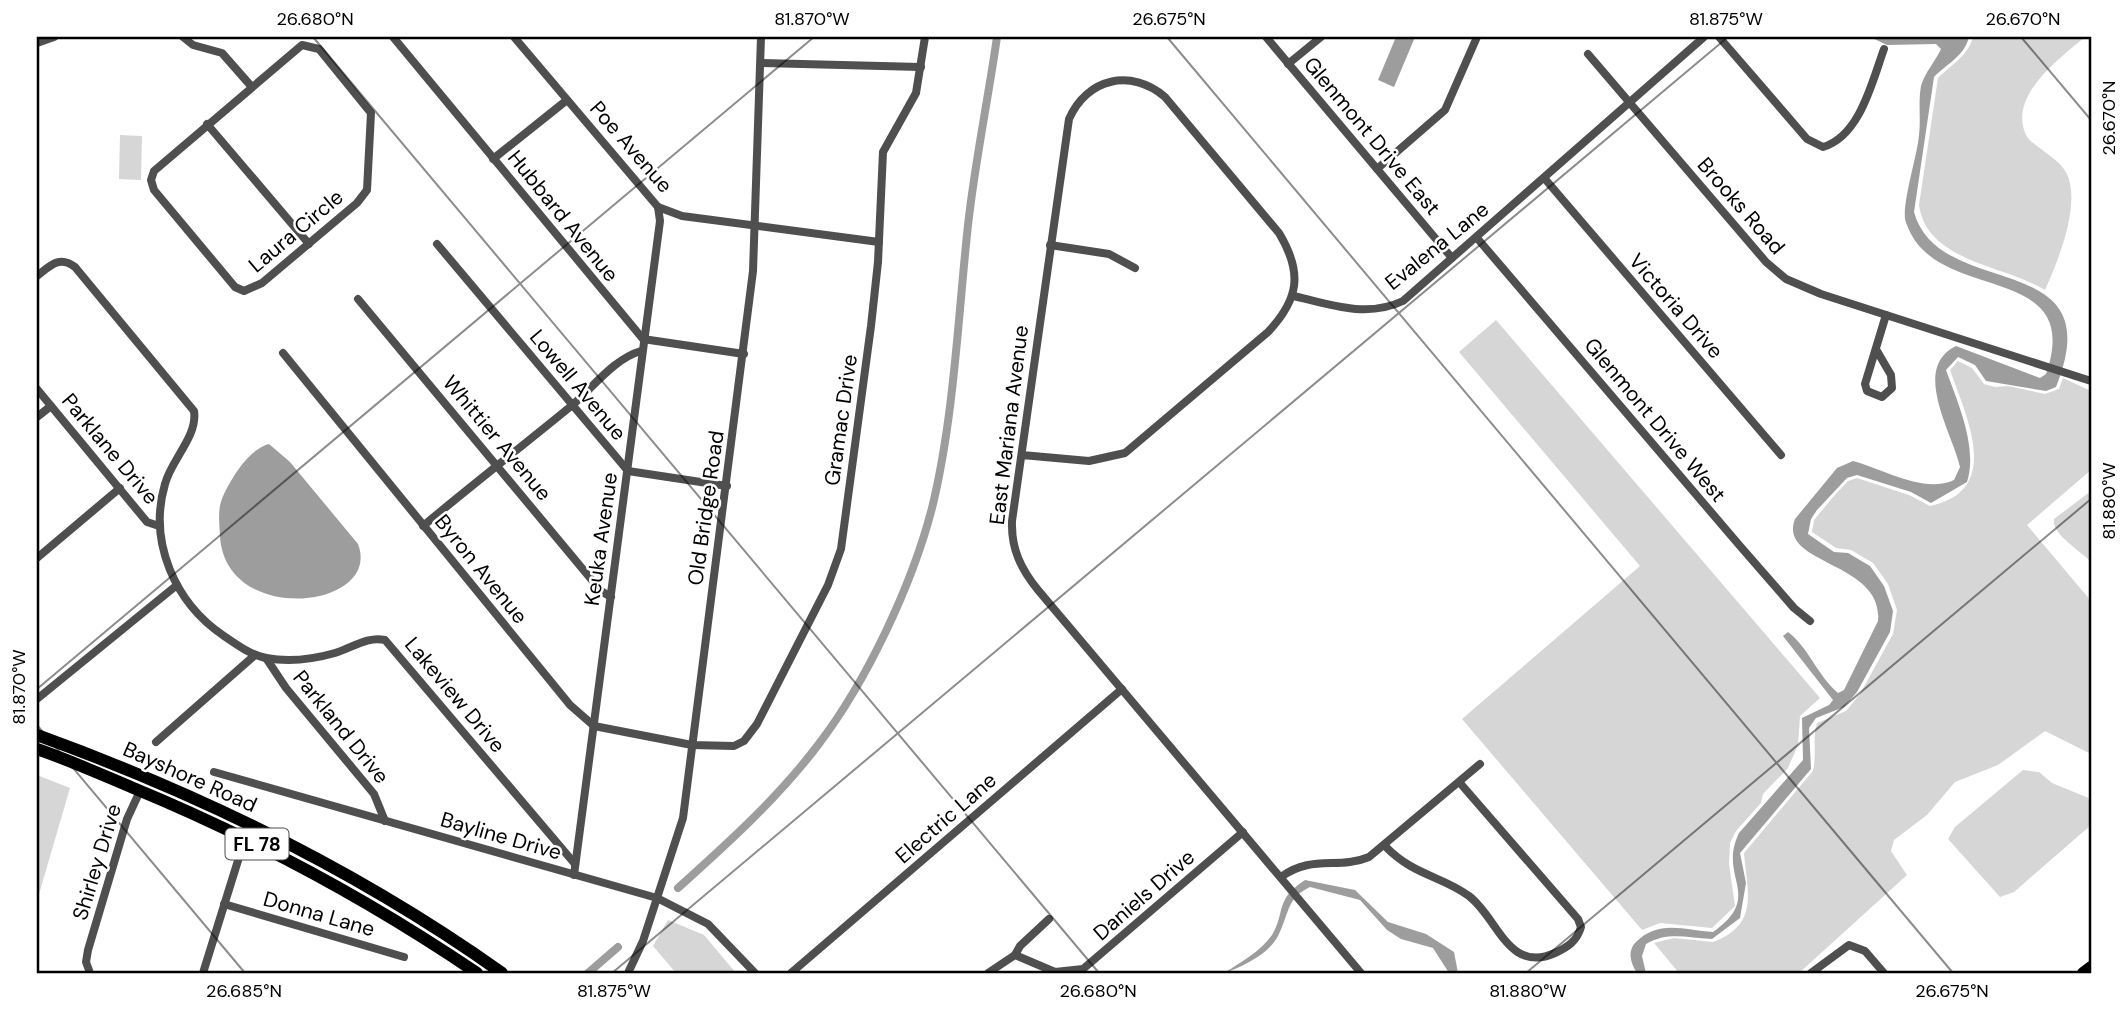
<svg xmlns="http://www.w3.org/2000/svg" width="2128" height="1010" font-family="'DM Sans',sans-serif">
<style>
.green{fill:#d6d6d6}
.water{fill:#9d9d9d}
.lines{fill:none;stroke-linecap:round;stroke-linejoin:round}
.canal{stroke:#9d9d9d;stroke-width:8}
.minor{stroke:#4f4f4f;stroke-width:8}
.primary{stroke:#000;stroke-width:12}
.ticks{fill:none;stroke:#000;stroke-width:2;stroke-opacity:0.45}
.labels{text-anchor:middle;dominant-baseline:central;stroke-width:5;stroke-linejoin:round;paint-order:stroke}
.shield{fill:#fff;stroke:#4c4c4c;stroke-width:2}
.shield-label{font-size:19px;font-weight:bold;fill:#000}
.street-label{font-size:21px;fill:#000;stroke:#fff}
.neatline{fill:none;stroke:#000;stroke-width:2.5}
.ticks-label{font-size:18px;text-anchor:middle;fill:#000}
</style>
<rect width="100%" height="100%" fill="#fff"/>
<g class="green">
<path d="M1973,37H2085C2059,59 2006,97 2027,137C2038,150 2059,158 2067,174C2081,205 2058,261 2045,290C2004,265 1927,262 1919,205L1938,78C1951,65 1968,56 1973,37Z"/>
<path d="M120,135L142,136L141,180L119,179Z"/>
<path d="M1496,320L1820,698L1800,716L1798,745L1788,768L1763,794L1761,803L1736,831L1730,843L1729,864L1735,906L1712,928L1660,923L1642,930L1462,719L1640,566L1459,352Z"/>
<path d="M1958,361L1972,368L1984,384L1995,387L2008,386L2045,394L2059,389L2063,378L2091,391V470L2027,525L2091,601V754L2045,731L1998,765L1955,782L1927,815L1894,840L1891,851L1907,875L1799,973H1679L1654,943L1674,938L1713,942C1760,924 1747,892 1744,853L1813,771C1817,754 1812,739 1817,723L1846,711L1860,694L1893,634L1897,610L1888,584L1873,563L1851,550L1836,548L1812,532L1814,520L1833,497L1848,481L1857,478L1909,495L1930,506C2003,491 1967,418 1950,370Z"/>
<path d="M2091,491V562C2080,550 2051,534 2054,519Z"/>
<path d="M2023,770L2039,772L2052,783L2091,799V825L2014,892L2000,897L1948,839L1955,827Z"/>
<path d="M37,775L70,788L37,901Z"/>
<path d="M668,920L704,935L736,973H676L653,946Z"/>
</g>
<g class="water">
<path d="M1396,37H1415L1394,87L1378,80Z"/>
<path d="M1870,37H1969C1965,55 1947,64 1934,77L1914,212C1939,303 2113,245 2056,387L2046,391L1986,381L1975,365L1958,357L1946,370C1958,403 1978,448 1967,482L1931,503L1911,492L1857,475L1847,478L1817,510L1811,519L1808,534L1834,552L1848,553L1870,566L1884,586L1893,611L1890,632L1857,692L1844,707L1816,718L1809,728L1811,769L1740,853L1746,883L1740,918L1712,939C1687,938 1668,931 1646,944L1642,956L1646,973H1637C1631,964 1627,952 1635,943C1658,919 1683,930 1713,932C1765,895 1717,878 1739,833L1803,760L1802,718L1829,705L1833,700L1783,636L1788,632C1809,648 1817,675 1838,693L1844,690L1878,621C1884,561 1777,565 1795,519L1837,468L1853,461C1883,469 1924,494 1954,480L1960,467C1952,432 1911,368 1956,346L2040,378L2046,374C2084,264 1947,302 1911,234C1909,230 1906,223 1905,219C1903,199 1917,157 1919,135C1921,119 1918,102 1921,86C1925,72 1935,62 1941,49L1936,44L1887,45Z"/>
<path d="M269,444L290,462L358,544C383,609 225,627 220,536C219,516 217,507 226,490C235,473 250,449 269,444Z"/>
<path d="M1305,880L1355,890L1388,922L1426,934L1454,952L1458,973H1449L1433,948L1401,939L1387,930L1360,900L1310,887C1286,898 1289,915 1278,936C1269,954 1242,967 1224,973C1240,963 1261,951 1272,935C1286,912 1274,900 1305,880Z"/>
</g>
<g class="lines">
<g class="canal">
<path d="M678,888C727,844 778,798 818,745C867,681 912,585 932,508C954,418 958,317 968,225C975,162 988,100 997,37"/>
<path d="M588,973L618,947"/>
</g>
<g class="minor">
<path d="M183,37L193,45L222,53L251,86"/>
<path d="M393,37L643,339L744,354"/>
<path d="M514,37L658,207L682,216L879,242"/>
<path d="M1266,37L1452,258"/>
<path d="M1719,37L1807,139L1823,147C1860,136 1872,82 1884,49"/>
<path d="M37,43L54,37"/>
<path d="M302,45L319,49L371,113L367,190L357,203L262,283L244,291L235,287L154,190L151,180L154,171Z"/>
<path d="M1588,54L1766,262L1786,279L1821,294L2091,381"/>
<path d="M761,63L921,67"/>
<path d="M1288,64L1321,37"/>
<path d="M207,124L309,244"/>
<path d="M493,159L567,100"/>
<path d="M1377,169L1445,110L1477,37"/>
<path d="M1545,179L1781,455"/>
<path d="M1477,238L1740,546L1794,608L1810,621"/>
<path d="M437,244L628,471L727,486"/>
<path d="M1050,245L1109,254L1135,268"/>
<path d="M37,276C50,266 59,255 75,267L194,411C198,436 171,460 165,484C148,542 175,603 224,636C237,645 251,655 266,658C288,662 314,659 335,653C352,648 367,636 385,640L575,864"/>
<path d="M1294,296C1331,305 1367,318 1403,301L1704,37"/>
<path d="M358,299L601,591L611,597"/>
<path d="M1877,351L1891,375L1892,388L1882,397L1867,391L1865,384L1886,315"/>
<path d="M283,353L570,705L594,726L692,745L734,746L744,741L757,724L828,585L841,549L871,326L878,262L883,152L916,93L925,37"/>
<path d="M37,389L147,522L159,526"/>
<path d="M37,417L51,406"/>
<path d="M1022,455L1089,461L1125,453L1268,332C1299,299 1303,273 1279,233L1165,97C1131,68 1087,78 1069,119L1012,521C1011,549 1021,569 1038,590L1361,973"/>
<path d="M423,526C471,486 521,447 570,407C592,389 613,359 641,351"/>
<path d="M37,558L120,488"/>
<path d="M266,658L286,688L374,794L385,821"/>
<path d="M37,699L177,585"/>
<path d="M156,742L255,655"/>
<path d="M214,772L657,898L708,924L755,973"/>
<path d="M1385,846C1414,876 1440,875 1469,896C1498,918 1508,974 1555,953C1568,947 1577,941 1581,927L1578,919L1460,783"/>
<path d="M574,875L660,221L658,207"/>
<path d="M1281,877C1312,854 1338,870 1369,857L1480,764"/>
<path d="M224,904L404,957"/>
<path d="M1015,955L1020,946L1049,919"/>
<path d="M90,973L86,962L88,950L127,819L140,791"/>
<path d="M203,973L245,838"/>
<path d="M628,973L643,941L683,818L753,271L761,37"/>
<path d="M791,973L1122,689"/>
<path d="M988,973L1015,955L1055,972L1083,969L1243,832"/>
<path d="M1811,973L1849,945L1865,951L1884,973"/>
</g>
<g class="primary">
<path d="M37,735C200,794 360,872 502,973"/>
<path d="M37,749C69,760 100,774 131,787C252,837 368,899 477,973"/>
<path d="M2083,973L2091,967"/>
</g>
</g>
<path class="ticks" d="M313,37L1099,973M1167,37L1953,973M2021,37L2091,120M37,689L814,37M37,725L245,973M612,973L1728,37M1526,973L2091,499"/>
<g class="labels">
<rect class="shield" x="225.5" y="828.5" width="63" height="31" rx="5"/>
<g class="shield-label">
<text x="257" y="844">FL 78</text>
</g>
<g class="street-label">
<text transform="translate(1372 136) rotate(50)">Glenmont Drive East</text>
<text transform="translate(631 147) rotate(49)">Poe Avenue</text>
<text transform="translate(1741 206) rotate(49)">Brooks Road</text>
<text transform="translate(563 216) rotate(51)">Hubbard Avenue</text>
<text transform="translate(296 231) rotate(-40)">Laura Circle</text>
<text transform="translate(1437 246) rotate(-39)">Evalena Lane</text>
<text transform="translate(1676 306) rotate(49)">Victoria Drive</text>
<text transform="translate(578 385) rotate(50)">Lowell Avenue</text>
<text transform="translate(841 420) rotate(-82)">Gramac Drive</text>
<text transform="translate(1655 420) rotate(50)">Glenmont Drive West</text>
<text transform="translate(1009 425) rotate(-83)">East Mariana Avenue</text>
<text transform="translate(497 438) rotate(50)">Whittier Avenue</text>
<text transform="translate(110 449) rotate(50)">Parklane Drive</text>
<text transform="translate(706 508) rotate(-82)">Old Bridge Road</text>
<text transform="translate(601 539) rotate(-82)">Keuka Avenue</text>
<text transform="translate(481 569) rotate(51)">Byron Avenue</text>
<text transform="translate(455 695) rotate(50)">Lakeview Drive</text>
<text transform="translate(341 727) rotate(51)">Parkland Drive</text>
<text transform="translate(190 777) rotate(24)">Bayshore Road</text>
<text transform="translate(946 818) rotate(-41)">Electric Lane</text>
<text transform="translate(501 836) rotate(16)">Bayline Drive</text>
<text transform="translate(97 862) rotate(-73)">Shirley Drive</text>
<text transform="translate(1144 895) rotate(-41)">Daniels Drive</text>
<text transform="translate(319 914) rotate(16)">Donna Lane</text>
</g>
</g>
<rect width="2128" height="1010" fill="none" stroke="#ffffff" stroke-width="77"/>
<rect x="38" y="38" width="2052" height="934" class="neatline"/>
<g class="ticks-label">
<text x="315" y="25">26.680°N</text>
<text x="812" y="25">81.870°W</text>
<text x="1169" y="25">26.675°N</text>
<text x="1726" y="25">81.875°W</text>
<text x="2023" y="25">26.670°N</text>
<text transform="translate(2109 118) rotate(-90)" y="6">26.670°N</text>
<text transform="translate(2109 501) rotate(-90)" y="6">81.880°W</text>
<text transform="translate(19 687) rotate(-90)" y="6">81.870°W</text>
<text x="244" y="997">26.685°N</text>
<text x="614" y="997">81.875°W</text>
<text x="1098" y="997">26.680°N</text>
<text x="1528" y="997">81.880°W</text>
<text x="1952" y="997">26.675°N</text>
</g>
</svg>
